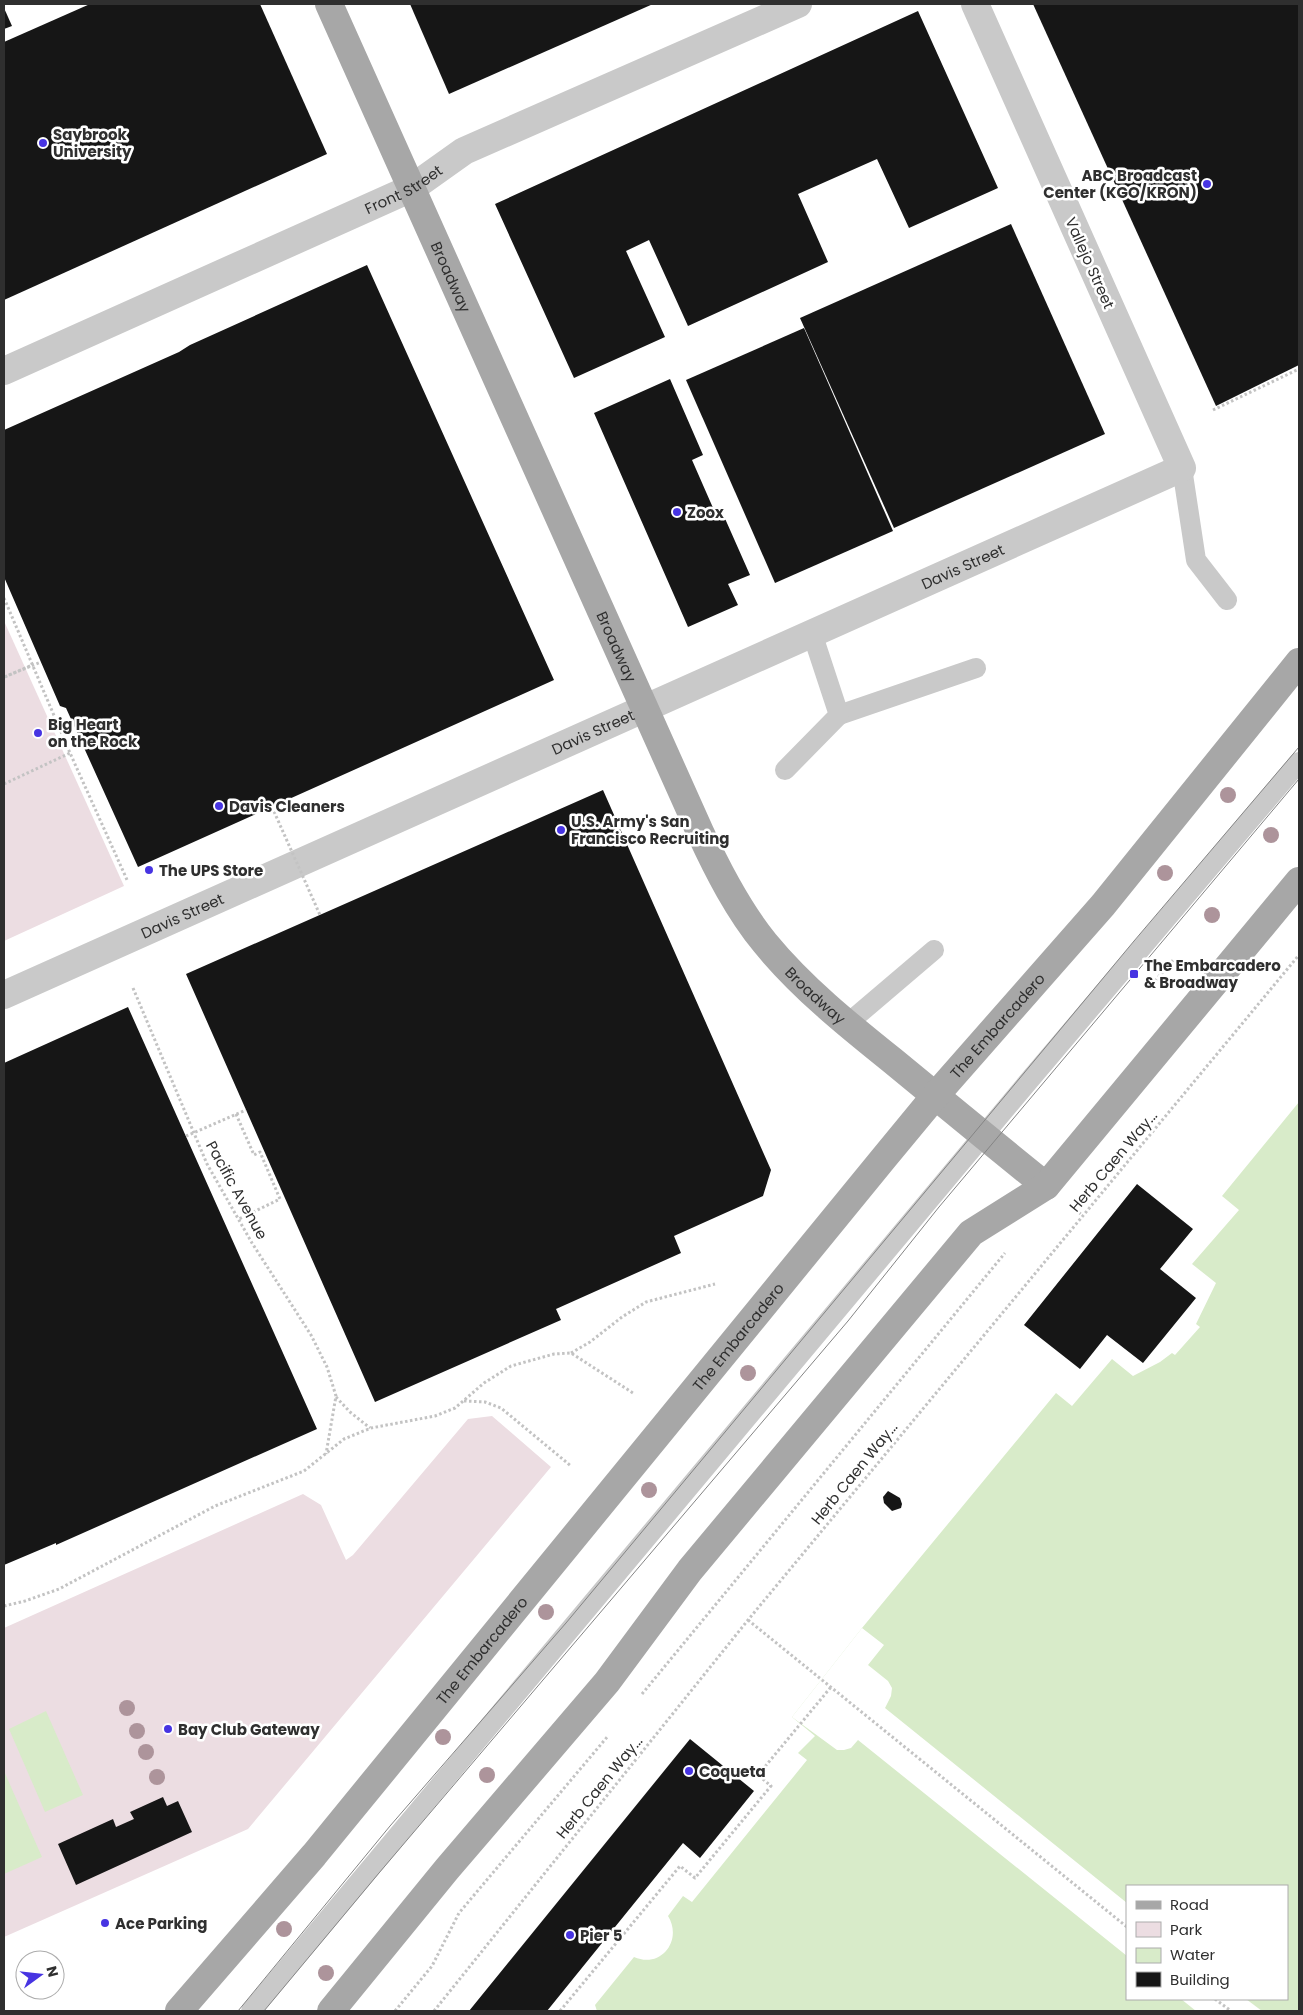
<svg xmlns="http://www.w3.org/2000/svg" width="1303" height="2015" font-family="Poppins,sans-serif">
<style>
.green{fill:#ecdde2}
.water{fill:#d8ebc9;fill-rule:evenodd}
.pier{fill:#fff}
.building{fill:#161616}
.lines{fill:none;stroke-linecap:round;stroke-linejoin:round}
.path{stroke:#c3c3c3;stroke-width:3;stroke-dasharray:2.5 2.5;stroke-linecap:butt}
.lane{stroke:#c9c9c9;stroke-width:20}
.street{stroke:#c9c9c9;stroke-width:28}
.primary{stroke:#a7a7a7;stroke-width:28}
.tram{stroke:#848484;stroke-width:1}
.path-bridge{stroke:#c3c3c3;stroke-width:3;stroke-dasharray:2.5 2.5;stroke-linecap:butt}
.tree{fill:#ad949b}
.poi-dot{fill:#4734e2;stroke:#fff;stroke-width:2}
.labels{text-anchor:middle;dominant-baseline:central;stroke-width:5;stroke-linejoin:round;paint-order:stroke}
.poi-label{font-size:15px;font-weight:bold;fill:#2f2f2f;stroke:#fff;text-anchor:start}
.street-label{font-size:15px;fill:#2f2f2f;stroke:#fff}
</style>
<rect width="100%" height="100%" fill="#fff"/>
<g class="green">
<path d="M4,621L124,886L4,941Z"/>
<path d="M492,1416L551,1467L248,1829L4,1937V1628L303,1494L321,1505L346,1560L353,1555L468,1419Z"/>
</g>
<g class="water">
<path d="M1299,1102V2011H597L595,2005L634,1957C661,1969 683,1940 668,1916L683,1896L692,1902L807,1760L798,1753L815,1736L792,1717L862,1628L1056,1393L1072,1406L1112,1359L1133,1376L1160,1362L1172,1353L1175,1355L1200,1327L1196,1324L1216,1283L1192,1264L1239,1210L1222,1196ZM1127,1886H1287V1999H1127Z"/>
<path d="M46,1711L83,1795L45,1812L9,1729Z"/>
<path d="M4,1771L42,1857L4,1874Z"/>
</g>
<g class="pier">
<path d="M862,1628L884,1645L868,1665L888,1681L892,1688L891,1696L885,1708L1127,1903V1956L858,1740L851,1748L844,1750H837L792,1717Z"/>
<path d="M1181,1999H1246L1262,2011H1196Z"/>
</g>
<g class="building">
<path d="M90,4H260L327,154L4,300V42Z"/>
<path d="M410,4H653L449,94Z"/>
<path d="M1033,4H1299V365L1216,406Z"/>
<path d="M4,8L12,26L4,29Z"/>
<path d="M918,11L998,188L909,228L877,159L798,194L828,262L688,326L649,240L626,251L665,337L574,378L495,204Z"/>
<path d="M1011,224L1105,434L894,528L800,318Z"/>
<path d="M367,265L554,680L138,867L66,708L60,706L4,577V430L179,352L190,345Z"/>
<path d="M804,328L893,531L775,583L686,380Z"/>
<path d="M670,379L703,455L692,460L717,517L723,514L750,575L728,584L738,605L688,627L594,413Z"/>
<path d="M603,790L771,1170L763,1196L674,1236L681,1253L556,1309L561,1320L375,1402L186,974Z"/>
<path d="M128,1007L317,1429L56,1545V1543L4,1565V1063Z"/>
<path d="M1137,1184L1193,1229L1160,1269L1196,1298L1143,1363L1107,1335L1080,1369L1024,1325Z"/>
<path d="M888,1491L900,1498L902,1504L901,1508L892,1511L884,1503L883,1497Z"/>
<path d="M690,1739L754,1791L700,1858L683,1843L547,2011H469Z"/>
<path d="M163,1797L167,1806L178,1801L192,1832L76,1885L58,1844L113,1819L116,1827L134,1819L130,1812Z"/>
</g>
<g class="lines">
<g class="path">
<path d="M1213,410L1299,369"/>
<path d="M4,598L70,753L128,882"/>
<path d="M5,677L32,665"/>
<path d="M4,784L70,753"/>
<path d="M1155,981L1174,959"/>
<path d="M133,988L207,1164L252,1243L311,1335L327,1367L336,1396L326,1454"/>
<path d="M236,1114L254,1155L260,1152L280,1199L239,1219"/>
<path d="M1071,1206L1082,1215"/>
<path d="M571,1353L590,1342L622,1317L646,1302L715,1284"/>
<path d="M336,1397L350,1412L370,1428"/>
<path d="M464,1401L485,1402L501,1408L571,1466"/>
<path d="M4,1606L25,1601L59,1589L215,1506L304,1471L344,1439L371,1428L435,1416L455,1408L484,1383L511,1366L554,1354L571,1353L633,1393"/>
<path d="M748,1620L1127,1927"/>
<path d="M642,1694L1005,1253"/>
<path d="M1215,1999L1231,2011"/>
<path d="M395,2011L432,1966L459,1913L608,1736"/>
<path d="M434,2011L748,1620L1299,955"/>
<path d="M560,2011L680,1866L695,1878L771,1786L758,1775L831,1687"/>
</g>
<g class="lane">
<path d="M1182,468L1196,560L1227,600"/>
<path d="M839,715L976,668"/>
<path d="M785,770L839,715L812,633"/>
<path d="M847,1024L934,950"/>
<path d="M251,2011L1027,1083L1299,762"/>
</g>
<g class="street">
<path id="s1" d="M4,371L412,188L464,151L798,4"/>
<path id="s2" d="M4,995L1182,468L975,4"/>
</g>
<g class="primary">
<path id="s3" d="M329,4L700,832C718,871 738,910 765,943C802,988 848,1025 893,1061C944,1103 995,1145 1046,1186"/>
<path id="s4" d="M179,2011L314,1855L883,1159L935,1096L1103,905L1299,662"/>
<path d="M331,2011L447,1869L607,1682L690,1570L971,1233L1046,1186L1299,881"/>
</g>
<g class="tram">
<path d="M238,2011L390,1826L566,1623L1134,941L1299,747"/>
<path d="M264,2011L379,1873L848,1321L939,1207L1299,779"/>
</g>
<g class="path-bridge">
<path d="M4,677L41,662"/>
<path d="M272,807L320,915"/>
<path d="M186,1136L246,1110"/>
</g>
</g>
<g class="tree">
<circle cx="1228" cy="795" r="8"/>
<circle cx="1271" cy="835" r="8"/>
<circle cx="1165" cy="873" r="8"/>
<circle cx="1212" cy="915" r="8"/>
<circle cx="748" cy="1373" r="8"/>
<circle cx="649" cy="1490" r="8"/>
<circle cx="546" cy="1612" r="8"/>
<circle cx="127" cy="1708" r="8"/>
<circle cx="137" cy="1731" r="8"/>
<circle cx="443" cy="1737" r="8"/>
<circle cx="146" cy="1752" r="8"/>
<circle cx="487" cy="1775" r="8"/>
<circle cx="157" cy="1777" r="8"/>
<circle cx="284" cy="1929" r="8"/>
<circle cx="326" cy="1973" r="8"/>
</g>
<g class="poi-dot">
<circle cx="43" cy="143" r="5"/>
<circle cx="1207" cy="184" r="5"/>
<circle cx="677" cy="512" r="5"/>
<circle cx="38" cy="733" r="5"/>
<circle cx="219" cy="806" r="5"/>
<circle cx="561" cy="830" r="5"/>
<circle cx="149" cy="870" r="5"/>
<rect x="1129" y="969" width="10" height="10" rx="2.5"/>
<circle cx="168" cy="1729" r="5"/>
<circle cx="689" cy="1771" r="5"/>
<circle cx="105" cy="1923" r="5"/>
<circle cx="570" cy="1935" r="5"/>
</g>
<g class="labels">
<g class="poi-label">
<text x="53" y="134">Saybrook<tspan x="53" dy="17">University</tspan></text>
<text x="1197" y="175" text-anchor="end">ABC Broadcast<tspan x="1197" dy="17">Center (KGO/KRON)</tspan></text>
<text x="687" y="512">Zoox</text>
<text x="48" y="724">Big Heart<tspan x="48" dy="17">on the Rock</tspan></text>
<text x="229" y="806">Davis Cleaners</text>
<text x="571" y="821">U.S. Army's San<tspan x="571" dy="17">Francisco Recruiting</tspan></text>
<text x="159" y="870">The UPS Store</text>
<text x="1144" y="965">The Embarcadero<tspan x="1144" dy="17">&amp; Broadway</tspan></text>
<text x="178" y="1729">Bay Club Gateway</text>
<text x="699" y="1771">Coqueta</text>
<text x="115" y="1923">Ace Parking</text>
<text x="580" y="1935">Pier 5</text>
</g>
<g class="street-label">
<text stroke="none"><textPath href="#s1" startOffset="439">Front Street</textPath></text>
<text transform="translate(1090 263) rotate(66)">Vallejo Street</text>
<text stroke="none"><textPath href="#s3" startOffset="299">Broadway</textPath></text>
<text stroke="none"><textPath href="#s2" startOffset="1050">Davis Street</textPath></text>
<text stroke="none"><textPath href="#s3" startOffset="704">Broadway</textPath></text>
<text stroke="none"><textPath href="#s2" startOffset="645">Davis Street</textPath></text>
<text stroke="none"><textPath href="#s2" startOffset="195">Davis Street</textPath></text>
<text stroke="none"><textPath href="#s3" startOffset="1109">Broadway</textPath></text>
<text stroke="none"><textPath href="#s4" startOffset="1281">The Embarcadero</textPath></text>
<text transform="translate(1113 1161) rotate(-50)">Herb Caen Way...</text>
<text transform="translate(237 1190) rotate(61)">Pacific Avenue</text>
<text stroke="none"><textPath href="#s4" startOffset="876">The Embarcadero</textPath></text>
<text transform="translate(854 1473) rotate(-51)">Herb Caen Way...</text>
<text stroke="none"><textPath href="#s4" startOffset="471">The Embarcadero</textPath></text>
<text transform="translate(599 1787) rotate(-51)">Herb Caen Way...</text>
</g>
</g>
<rect width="1303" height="2015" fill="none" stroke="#2f2f2f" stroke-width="10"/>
<rect x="1126" y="1885" width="162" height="115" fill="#ffffff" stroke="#acacac"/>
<rect x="1136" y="1901" width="25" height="8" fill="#a7a7a7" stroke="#acacac"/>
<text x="1170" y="1910" font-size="15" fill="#2f2f2f">Road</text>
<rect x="1136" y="1922" width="25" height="15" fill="#ecdde2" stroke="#acacac"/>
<text x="1170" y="1935" font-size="15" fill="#2f2f2f">Park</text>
<rect x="1136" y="1948" width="25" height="15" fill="#d8ebc9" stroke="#acacac"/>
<text x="1170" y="1960" font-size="15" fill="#2f2f2f">Water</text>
<rect x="1136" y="1972" width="25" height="15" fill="#161616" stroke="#acacac"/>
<text x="1170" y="1985" font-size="15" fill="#2f2f2f">Building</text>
<g transform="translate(40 1975) rotate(75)"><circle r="24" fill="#ffffff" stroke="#acacac"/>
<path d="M0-4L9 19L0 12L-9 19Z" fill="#4734e2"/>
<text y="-8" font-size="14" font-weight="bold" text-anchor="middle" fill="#2f2f2f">N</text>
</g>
</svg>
